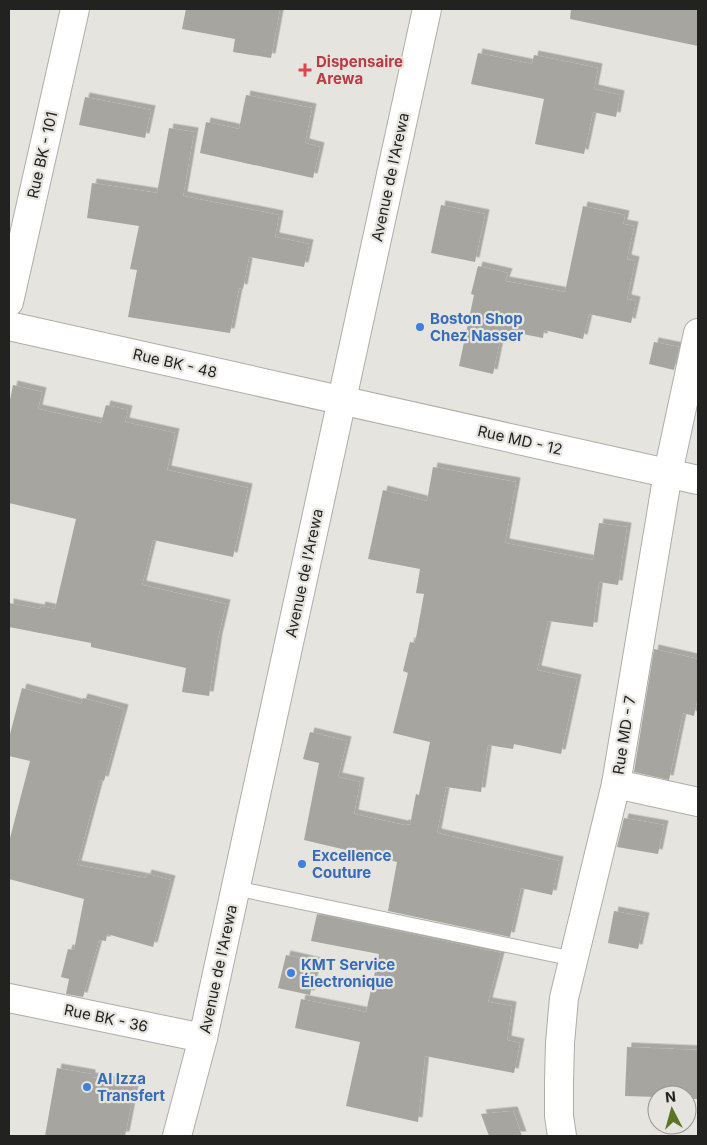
<svg xmlns="http://www.w3.org/2000/svg" width="707" height="1145" font-family="Inter,sans-serif">
<style>
.building{fill:#a7a5a0;filter:url(#shadow)}
.lines{fill:none;stroke-linecap:round;stroke-linejoin:round}
.lane-casing{stroke:#afada8;stroke-width:16}
.street-casing{stroke:#afada8;stroke-width:30}
.secondary-casing{stroke:#afada8;stroke-width:30}
.lane{stroke:#fff;stroke-width:14}
.street{stroke:#fff;stroke-width:28}
.secondary{stroke:#fff;stroke-width:28}
.health-dot{fill:#e0444e;stroke:#e6e4df;stroke-width:2}
.shop-dot{fill:#3f7fe0;stroke:#e6e4df;stroke-width:2}
.labels{text-anchor:middle;dominant-baseline:central;stroke-width:4.5;stroke-linejoin:round;paint-order:stroke}
.health-label{font-size:15px;font-weight:bold;fill:#be3a42;stroke:#e6e4df;text-anchor:start}
.street-label{font-size:15px;fill:#222220;stroke:#e6e4df}
.shop-label{font-size:15px;font-weight:bold;fill:#366cbe;stroke:#e6e4df;text-anchor:start}
</style>
<defs>
<filter id="shadow"><feDropShadow dx="4.5" dy="-4.5" stdDeviation="0" flood-color="#0004"/></filter>
</defs>
<rect width="100%" height="100%" fill="#e6e4df"/>
<g class="building">
<path d="M186,9H280L271,58L233,52L235,39L182,29Z"/>
<path d="M571,9H698V46L570,19Z"/>
<path d="M478,53L532,64L534,55L598,68L594,89L620,95L616,117L593,112L584,154L535,144L544,99L471,84Z"/>
<path d="M246,95L312,108L305,143L320,147L313,178L200,153L206,122L239,129Z"/>
<path d="M85,97L151,110L145,138L79,125Z"/>
<path d="M169,128L194,132L183,196L279,215L275,237L309,244L304,267L249,257L243,289L239,288L230,333L128,317L137,270L130,269L139,226L87,218L92,183L157,193Z"/>
<path d="M441,205L485,214L475,262L431,253Z"/>
<path d="M583,206L625,215L623,224L634,226L627,259L635,261L627,299L636,301L631,323L589,314L583,339L544,330L543,338L502,330L493,374L459,366L474,295L471,294L478,266L508,273L505,281L565,292Z"/>
<path d="M654,342L679,347L674,370L649,364Z"/>
<path d="M13,385L42,392L38,409L101,423L106,405L128,410L125,422L175,433L167,470L248,488L233,557L153,540L142,585L226,604L218,638L209,696L182,692L186,668L91,647V643L9,627V603L40,609L41,606L55,609L76,519L9,503V405Z"/>
<path d="M433,467L516,482L505,543L593,560L599,523L627,527L618,585L599,582L593,627L548,621L537,670L577,679L561,754L514,744L513,749L488,745L481,792L446,787L437,833L559,861L552,895L521,888L510,937L388,911L397,862L304,840L319,763L303,759L310,732L347,741L338,777L360,782L354,814L404,825V824L410,825L416,794L419,795L430,742L393,733L408,673L403,671L410,642L415,643L424,594L416,593L420,569L368,559L383,490L427,501Z"/>
<path d="M654,649L698,659V696L694,716L683,713L669,780L634,772Z"/>
<path d="M22,688L81,704L83,698L124,709L104,781L100,780L77,865L146,878L147,874L171,880L153,947L107,934L106,941L99,940L83,997L66,994L69,979L61,977L68,949L74,950L84,899L9,879V842L30,761L9,756V738Z"/>
<path d="M624,818L664,825L658,854L617,847Z"/>
<path d="M614,911L645,917L638,949L608,943Z"/>
<path d="M317,914L501,953L488,1002L512,1006L507,1040L520,1043L514,1073L425,1056L418,1122L346,1106L360,1042L295,1028L301,999L366,1012L379,954L311,941Z"/>
<path d="M286,955L317,962L310,995L278,988Z"/>
<path d="M627,1047L698,1050V1099H687V1095H657V1097L625,1096Z"/>
<path d="M57,1068L91,1074V1077L135,1085L125,1136H45Z"/>
<path d="M513,1111L522,1136H489L481,1114Z"/>
</g>
<g class="lines">
<defs>
<path id="lane" d="M235,888L574,959"/>
<g id="street">
<path d="M9,302L75,9"/>
<path d="M9,326L698,480"/>
<path d="M616,784L698,802"/>
<path d="M9,998L203,1038"/>
<path d="M562,1136L559,1116V1082L560,1043L564,998L616,784L668,473L698,333"/>
</g>
<path id="secondary" d="M177,1136L203,1038L427,9"/>
</defs>
<use href="#lane" class="lane-casing"/>
<use href="#street" class="street-casing"/>
<use href="#secondary" class="secondary-casing"/>
<use href="#lane" class="lane"/>
<use href="#street" class="street"/>
<use href="#secondary" class="secondary"/>
</g>
<path class="health-dot" d="M302.5 62.5h5v5h5v5h-5v5h-5v-5h-5v-5h5z"/>
<g class="shop-dot">
<circle cx="420" cy="327" r="5"/>
<circle cx="302" cy="864" r="5"/>
<circle cx="291" cy="973" r="5"/>
<circle cx="87" cy="1087" r="5"/>
</g>
<g class="labels">
<g class="health-label">
<text x="316" y="61">Dispensaire<tspan x="316" dy="17">Arewa</tspan></text>
</g>
<g class="street-label">
<text transform="translate(42 155) rotate(-77)">Rue BK - 101</text>
<text transform="translate(390 177) rotate(-78)">Avenue de l'Arewa</text>
<text transform="translate(175 363) rotate(13)">Rue BK - 48</text>
<text transform="translate(520 440) rotate(13)">Rue MD - 12</text>
<text transform="translate(304 573) rotate(-78)">Avenue de l'Arewa</text>
<text transform="translate(624 735) rotate(-81)">Rue MD - 7</text>
<text transform="translate(218 969) rotate(-78)">Avenue de l'Arewa</text>
<text transform="translate(106 1018) rotate(12)">Rue BK - 36</text>
</g>
<g class="shop-label">
<text x="430" y="318">Boston Shop<tspan x="430" dy="17">Chez Nasser</tspan></text>
<text x="312" y="855">Excellence<tspan x="312" dy="17">Couture</tspan></text>
<text x="301" y="964">KMT Service<tspan x="301" dy="17">Électronique</tspan></text>
<text x="97" y="1078">Al Izza<tspan x="97" dy="17">Transfert</tspan></text>
</g>
</g>
<rect width="707" height="1145" fill="none" stroke="#222220" stroke-width="20"/>
<g transform="translate(672 1110) rotate(354)"><circle r="24" fill="#e6e4df" stroke="#989693"/>
<path d="M0-4L9 19L0 12L-9 19Z" fill="#5e7323"/>
<text y="-8" font-size="14" font-weight="bold" text-anchor="middle" fill="#222220">N</text>
</g>
</svg>
